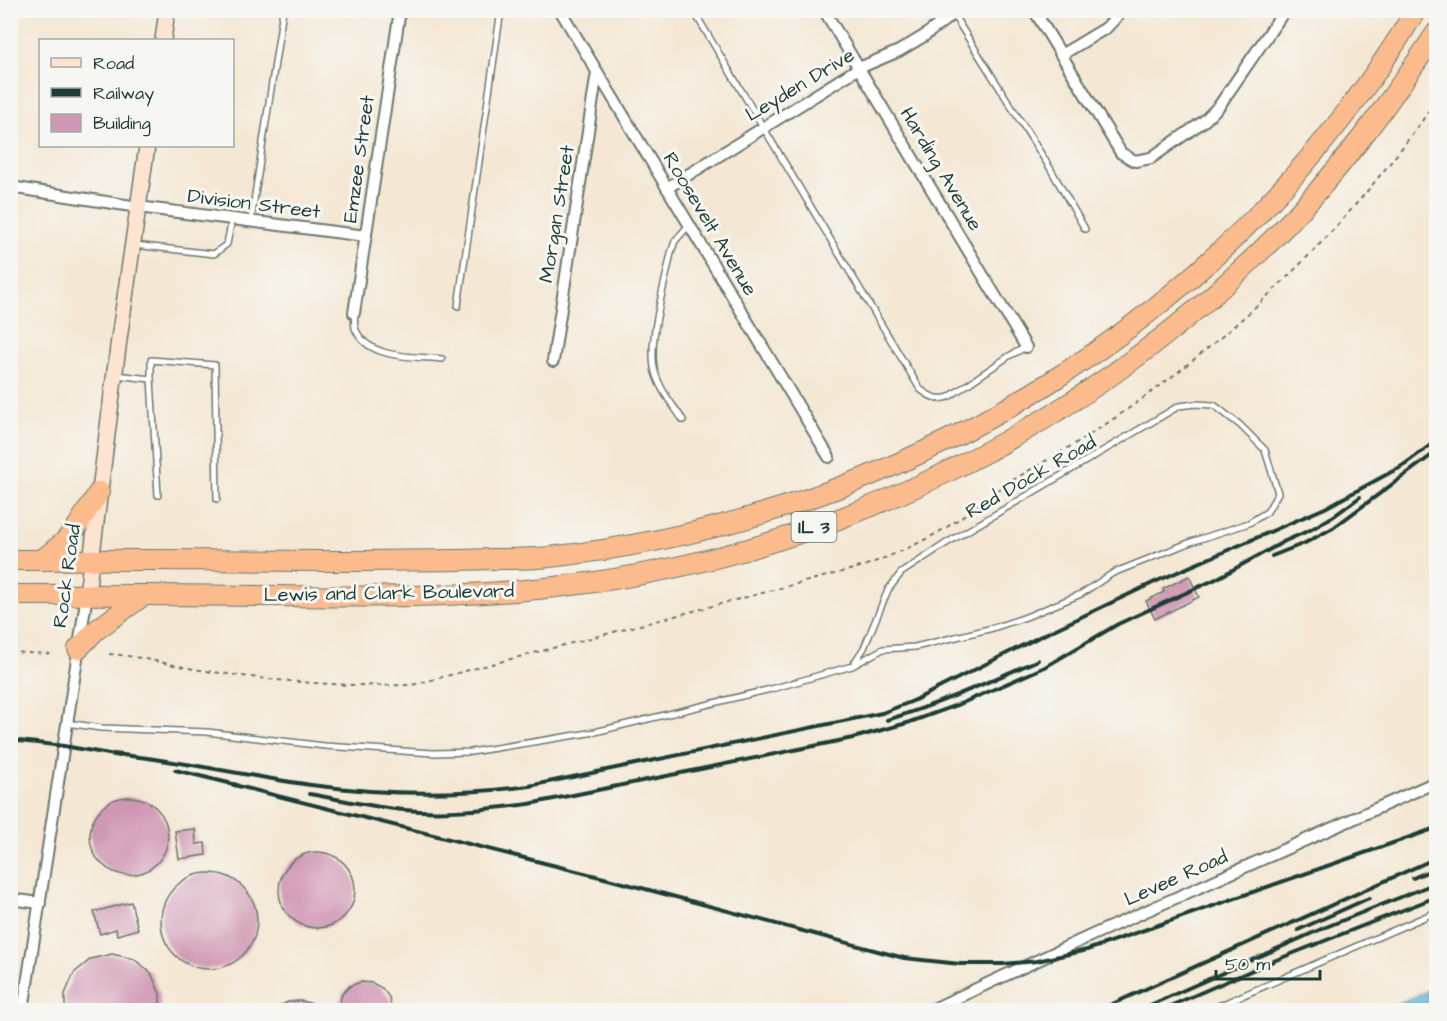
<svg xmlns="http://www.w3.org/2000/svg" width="1447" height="1021" font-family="'Architects Daughter',sans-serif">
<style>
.water{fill:#4ea9cc;stroke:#367380;stroke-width:1.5}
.building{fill:#d097b4}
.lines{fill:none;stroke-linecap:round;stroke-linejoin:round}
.lane-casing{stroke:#6a786c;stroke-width:8}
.street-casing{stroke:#6a786c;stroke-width:14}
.secondary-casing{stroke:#6a786c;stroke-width:18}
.highway-casing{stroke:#6a786c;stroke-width:22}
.path{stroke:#6a786c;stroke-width:2;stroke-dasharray:4.5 4.5;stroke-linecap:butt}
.lane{stroke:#fff;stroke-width:5}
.street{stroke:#fff;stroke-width:10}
.secondary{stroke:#fde4d1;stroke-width:15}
.highway{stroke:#fbbb8d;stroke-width:20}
.rail{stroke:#1f3d34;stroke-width:4}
.labels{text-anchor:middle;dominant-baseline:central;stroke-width:6;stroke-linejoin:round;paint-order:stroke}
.shield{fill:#f6f6f2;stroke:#60746d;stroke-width:1.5}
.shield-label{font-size:18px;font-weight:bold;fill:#1f3d34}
.street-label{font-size:20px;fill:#1f3d34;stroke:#f6f6f2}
</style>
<rect width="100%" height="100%" fill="#f6f6f2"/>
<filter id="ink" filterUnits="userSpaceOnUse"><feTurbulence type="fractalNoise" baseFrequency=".0167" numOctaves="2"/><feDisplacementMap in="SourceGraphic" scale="12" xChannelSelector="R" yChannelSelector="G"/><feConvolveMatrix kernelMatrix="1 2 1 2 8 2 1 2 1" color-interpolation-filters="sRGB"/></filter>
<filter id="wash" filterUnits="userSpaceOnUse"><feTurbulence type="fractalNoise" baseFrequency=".008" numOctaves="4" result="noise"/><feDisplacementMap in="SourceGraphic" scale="24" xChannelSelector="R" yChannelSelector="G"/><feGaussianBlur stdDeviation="1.35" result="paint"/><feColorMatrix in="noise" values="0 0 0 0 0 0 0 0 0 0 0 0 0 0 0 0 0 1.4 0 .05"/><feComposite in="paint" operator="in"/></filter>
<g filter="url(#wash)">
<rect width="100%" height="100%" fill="#f4e7d3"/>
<path class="water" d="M1436,987V1010H1383Z"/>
<g id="blocks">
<g class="building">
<path d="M1189,576L1199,597L1155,619L1146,601L1164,592L1163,589Z"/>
<circle cx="129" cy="836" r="39"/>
<path d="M195,829L196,844L205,843L206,855L179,859L175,831Z"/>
<circle cx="317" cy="890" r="38"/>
<circle cx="209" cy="921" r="48"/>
<path d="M131,902L138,929L117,935L116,929L100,934L94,912Z"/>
<path d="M112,954L134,959L151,973L160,994V1010H65V994L74,973L91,959Z"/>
<path d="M361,982L372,983L382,988L389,997L392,1010H338L342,994L350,986Z"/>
<path d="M301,1001L313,1004L323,1010H272L288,1002Z"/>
</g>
</g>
</g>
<g filter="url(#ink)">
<use href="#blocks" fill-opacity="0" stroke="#6a786c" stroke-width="1.5"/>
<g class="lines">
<defs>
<g id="lane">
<path d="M693,10L920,389C929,396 937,401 949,397L1009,356L1026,347"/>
<path d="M953,14L1050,168L1085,229"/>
<path d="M251,221L283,10"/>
<path d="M134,245L214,254L227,244L232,219"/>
<path d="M458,306L501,10"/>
<path d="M354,313C355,318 354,324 355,328C367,360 414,356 442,359"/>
<path d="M116,375L151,379V360L215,365L217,499"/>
<path d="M151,379L158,495"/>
<path d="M683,420C673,405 660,390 655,372C647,342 665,285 671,253L675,241L689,225"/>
<path d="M67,723L101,728L207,732L325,746L433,753L471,752L595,732L775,688L852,666L883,649L915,647L993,628L1026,617L1081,594L1113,573L1191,542L1249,523L1267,512L1278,493L1265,450L1240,425L1214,405L1195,404L1179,406L945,544L901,573L888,590L864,648L852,666"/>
<path d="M1209,1010L1436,912"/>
</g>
<g id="street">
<path d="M560,10L829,457"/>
<path d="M824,10L1026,347"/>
<path d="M1034,10L1121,153L1135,161L1151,158L1204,121L1219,106L1285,10"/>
<path d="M1061,55L1106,28L1123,10"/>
<path d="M10,187L138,207L366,236"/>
<path d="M667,188L859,68L899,51L924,36L953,14"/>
<path d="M354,313L400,10"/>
<path d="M553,361L597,72"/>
<path d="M10,899L40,903"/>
<path d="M23,1010L87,594"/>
<path d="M931,1010L1090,936L1436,782"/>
</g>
<g id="secondary">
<path d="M163,40L167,10"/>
<path d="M87,594L119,339L147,146"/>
</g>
<g id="highway">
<path d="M10,560C126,559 241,561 356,561C402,560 447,561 493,559C512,559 531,559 549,557C904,519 1232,317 1416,10"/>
<path d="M42,560L65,541L77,527L99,492"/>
<path d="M10,595C97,594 184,595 271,596C372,597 472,598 572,585C836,552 1088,426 1275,237C1337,175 1388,105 1436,33"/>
<path d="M78,649L95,631L144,595"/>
</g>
</defs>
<use href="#lane" class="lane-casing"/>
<use href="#street" class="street-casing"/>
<use href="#secondary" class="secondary-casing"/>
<use href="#highway" class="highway-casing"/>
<g class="path">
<path d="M10,652L51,654"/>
<path d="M109,654C140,656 169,665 200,670C270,681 340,687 412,685L861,567C891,556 920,544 947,527C966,515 983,499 1002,487C1035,466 1070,448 1103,426C1233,339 1347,230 1436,101"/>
</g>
<use href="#lane" class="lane"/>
<use href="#street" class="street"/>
<use href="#secondary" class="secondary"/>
<use href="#highway" class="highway"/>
<g class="rail">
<path d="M1398,469L1436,441"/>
<path d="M1272,556L1305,543L1333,528L1436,452"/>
<path d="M887,720C940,704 988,682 1038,660"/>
<path d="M10,740L64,746L120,756"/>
<path d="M113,754C179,760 245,776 311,785C385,795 455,796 529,786L882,713L913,701L1041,636L1157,581L1325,508L1406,464"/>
<path d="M175,770L237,785"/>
<path d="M230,784L608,879L904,958L960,964H1003L1037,961L1087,950L1436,828"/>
<path d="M309,794C340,799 372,807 404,810C446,814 488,809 529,804L853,738L907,723L960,704L1045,667L1118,624L1216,579L1285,541L1310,530L1334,516L1360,497"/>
<path d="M1413,878L1436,868"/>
<path d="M1298,930L1369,898"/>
<path d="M1099,1010L1436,858"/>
<path d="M1139,1010L1326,927L1436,883"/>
<path d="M1161,1010L1271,962L1436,897"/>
</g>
</g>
</g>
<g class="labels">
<rect class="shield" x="791.5" y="512" width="45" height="30" rx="4.5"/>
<g class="shield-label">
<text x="814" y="527">IL 3</text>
</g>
<g class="street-label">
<text transform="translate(800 85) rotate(-31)">Leyden Drive</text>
<text transform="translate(359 159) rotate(-82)">Emzee Street</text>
<text transform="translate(941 169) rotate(59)">Harding Avenue</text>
<text transform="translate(254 204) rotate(7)">Division Street</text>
<text transform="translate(557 214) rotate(-81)">Morgan Street</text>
<text transform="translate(710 224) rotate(59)">Roosevelt Avenue</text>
<text transform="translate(1031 477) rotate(-30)">Red Dock Road</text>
<text transform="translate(67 576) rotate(-82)">Rock Road</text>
<text transform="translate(389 593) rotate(-1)">Lewis and Clark Boulevard</text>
<text transform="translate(1176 878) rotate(-24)">Levee Road</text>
</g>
</g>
<rect width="1447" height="1021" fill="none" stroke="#f6f6f2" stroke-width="36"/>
<rect x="39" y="39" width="195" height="108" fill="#f6f6f2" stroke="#a0aca6" stroke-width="1.5"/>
<rect x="51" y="58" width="30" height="9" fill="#fde4d1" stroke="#a0aca6" stroke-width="1.5"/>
<text x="93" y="69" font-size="18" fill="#1f3d34">Road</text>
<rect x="51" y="88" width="30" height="9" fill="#1f3d34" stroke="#a0aca6" stroke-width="1.5"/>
<text x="93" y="99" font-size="18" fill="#1f3d34">Railway</text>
<rect x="51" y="114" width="30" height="18" fill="#d097b4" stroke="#a0aca6" stroke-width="1.5"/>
<text x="93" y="129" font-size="18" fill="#1f3d34">Building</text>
<path d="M1216 970v9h104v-9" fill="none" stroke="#1f3d34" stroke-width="3"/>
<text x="1225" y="970" font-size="18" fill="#1f3d34" stroke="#f6f6f2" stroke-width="4.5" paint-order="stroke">50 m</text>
</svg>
